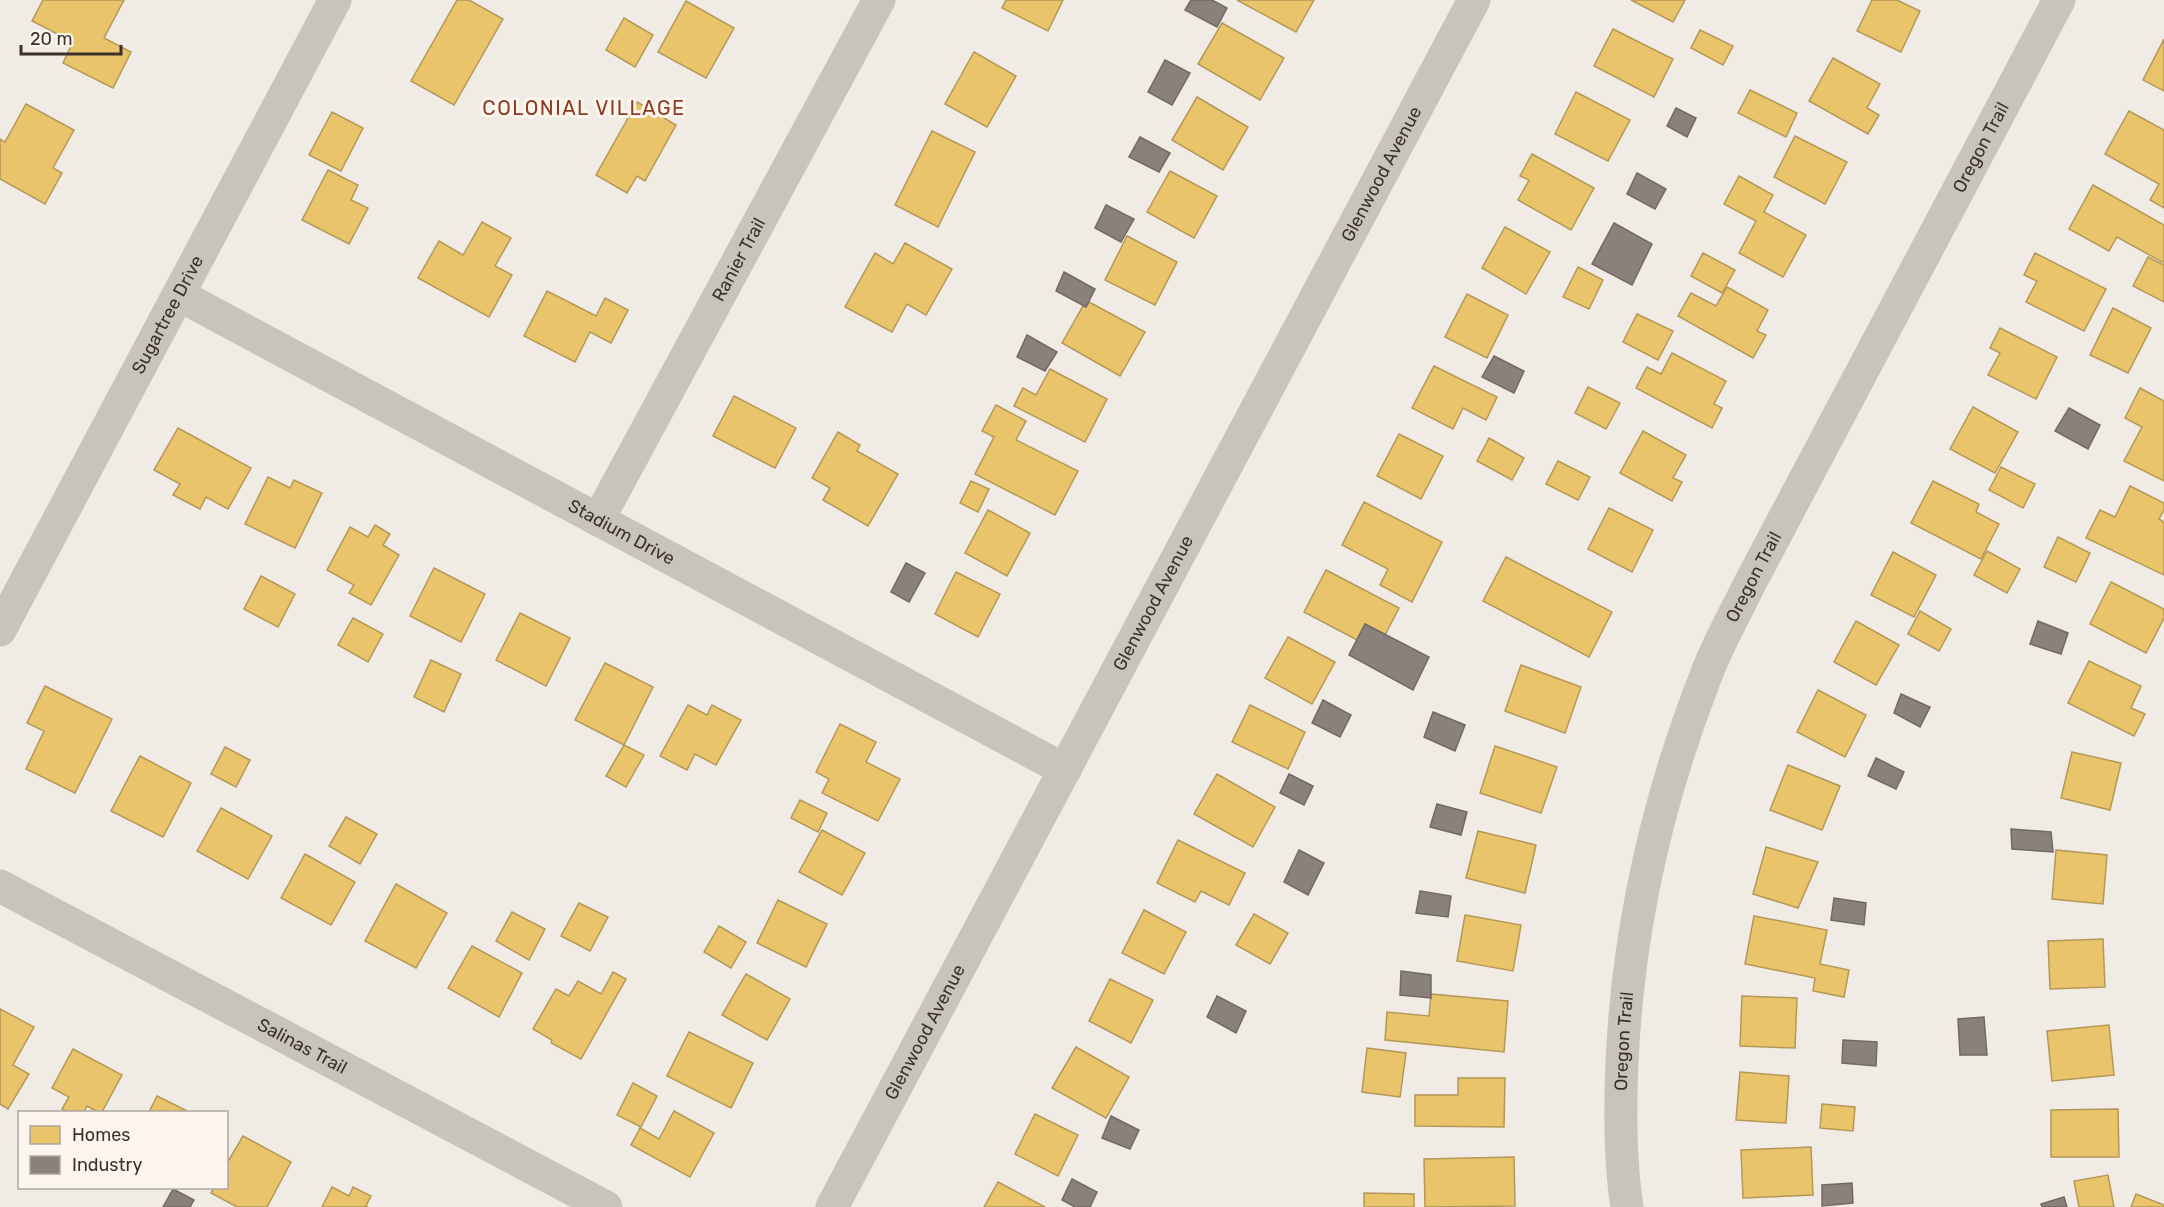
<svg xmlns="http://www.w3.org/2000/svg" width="2164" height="1207" font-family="Rubik,sans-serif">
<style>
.homes{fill:#e9c46a;stroke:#b59857;stroke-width:1.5}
.industry{fill:#8a817c;stroke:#726964;stroke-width:1.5}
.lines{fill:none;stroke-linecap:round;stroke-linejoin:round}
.minor{stroke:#c9c3be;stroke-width:33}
.labels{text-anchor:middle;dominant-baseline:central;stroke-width:6;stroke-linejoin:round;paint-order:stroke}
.street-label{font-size:18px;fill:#3b302b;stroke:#fbf5ee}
.neighbourhood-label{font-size:20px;letter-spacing:1.5px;fill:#8c3b22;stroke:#fbf5ee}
</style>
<rect width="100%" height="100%" fill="#f0ebe5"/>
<g class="homes">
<path d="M43,0H124L104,38L131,52L113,88L63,63L73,42L32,21Z"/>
<path d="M457,0H469L503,19L454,105L411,81Z"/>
<path d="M1006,0H1063L1048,31L1002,8Z"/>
<path d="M1237,0H1314L1296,32Z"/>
<path d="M1631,0H1685L1673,22Z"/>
<path d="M1872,0H1897L1920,11L1901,52L1857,31Z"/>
<path d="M686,1L734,28L706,78L658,52Z"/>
<path d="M624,18L653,35L635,67L606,50Z"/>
<path d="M1222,23L1284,58L1260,100L1198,64Z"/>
<path d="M1613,29L1673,59L1654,97L1594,66Z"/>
<path d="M1700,30L1733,46L1723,65L1691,48Z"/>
<path d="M2164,39V91L2143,80Z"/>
<path d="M974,52L1016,76L987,127L945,104Z"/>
<path d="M1833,58L1880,84L1867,108L1879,115L1868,134L1809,101Z"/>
<path d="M1750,90L1797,113L1786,137L1738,113Z"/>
<path d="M1576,92L1630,120L1608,161L1555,134Z"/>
<path d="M1197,97L1248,127L1223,170L1172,140Z"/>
<path d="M637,102L676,125L645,181L637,176L627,193L596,175Z"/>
<path d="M26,104L74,130L53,168L62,173L45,204L0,179V139L5,142Z"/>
<path d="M2129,111L2164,130V208L2150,200L2159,184L2105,154Z"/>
<path d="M332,112L363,128L341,171L309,155Z"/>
<path d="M932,131L975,152L938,227L895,205Z"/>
<path d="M1795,136L1847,162L1825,204L1774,177Z"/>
<path d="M1532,154L1594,188L1571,230L1518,200L1529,180L1520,176Z"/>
<path d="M328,170L358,185L351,200L368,208L349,244L302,220Z"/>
<path d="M1170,171L1217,196L1194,238L1147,212Z"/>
<path d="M1739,176L1773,195L1764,212L1806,235L1783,277L1739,253L1756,221L1724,204Z"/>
<path d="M2093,185L2164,225V263L2117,237L2109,251L2069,229Z"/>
<path d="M482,222L511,238L495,266L512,275L489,317L418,278L439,241L463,255Z"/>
<path d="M1505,227L1550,252L1526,294L1482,268Z"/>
<path d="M1127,236L1177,262L1155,305L1105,280Z"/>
<path d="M905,243L952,269L926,315L907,304L892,332L845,307L875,253L893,264Z"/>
<path d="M1703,253L1735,270L1722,293L1691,276Z"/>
<path d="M2035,253L2106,289L2084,331L2026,302L2037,281L2024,275Z"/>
<path d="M2148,257L2164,265V302L2133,286Z"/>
<path d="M1578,267L1603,280L1589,309L1563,297Z"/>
<path d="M1727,287L1768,310L1757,331L1766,335L1753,358L1678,316L1691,293L1716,306Z"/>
<path d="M547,291L596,316L605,298L628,310L611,343L590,332L575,362L524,336Z"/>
<path d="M1467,294L1508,315L1487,358L1445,337Z"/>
<path d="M1089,302L1145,332L1120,376L1062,343L1083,306L1086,307Z"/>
<path d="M2113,308L2151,328L2128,373L2090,355Z"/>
<path d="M1637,314L1673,331L1658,360L1623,342Z"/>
<path d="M2000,328L2057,357L2036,399L1988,375L2000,353L1990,348Z"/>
<path d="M1672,353L1726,381L1714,404L1722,408L1712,428L1636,388L1647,367L1661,374Z"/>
<path d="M1434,366L1497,397L1486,420L1463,408L1453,429L1412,408Z"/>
<path d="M1050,369L1107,399L1085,442L1014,406L1023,388L1036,395Z"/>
<path d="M1588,387L1620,403L1606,429L1575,413Z"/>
<path d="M2140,388L2164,401V481L2124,461L2142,427L2125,418Z"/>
<path d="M734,396L796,428L775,468L713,436Z"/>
<path d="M996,405L1026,421L1016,440L1078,471L1055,515L975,474L994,437L982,431Z"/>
<path d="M1973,407L2018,432L1995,473L1950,449Z"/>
<path d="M178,428L251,468L228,509L206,497L200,509L173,495L180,484L154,470Z"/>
<path d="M1643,431L1686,455L1673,478L1682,482L1672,501L1620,473Z"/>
<path d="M838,432L860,445L857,451L898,474L868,526L823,500L830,488L812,478Z"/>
<path d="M1399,434L1443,456L1421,499L1377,476Z"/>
<path d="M1489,438L1524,458L1512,480L1477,461Z"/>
<path d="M1558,461L1590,477L1578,500L1546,484Z"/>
<path d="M2001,467L2035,484L2023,508L1989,490Z"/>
<path d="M268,477L290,488L294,480L322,493L295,548L245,524Z"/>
<path d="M971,481L989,489L978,512L960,503Z"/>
<path d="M1933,481L1979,504L1976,512L1999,524L1981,559L1911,523Z"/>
<path d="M2130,486L2164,503V510L2159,519L2164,522V575L2086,538L2100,510L2115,517Z"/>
<path d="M1364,502L1442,542L1412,602L1380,585L1388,569L1342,545Z"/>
<path d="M1609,508L1653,530L1632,572L1588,549Z"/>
<path d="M988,510L1030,533L1007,576L965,553Z"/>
<path d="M375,525L390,534L383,545L399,555L371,605L349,593L354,585L327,570L350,527L368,537Z"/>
<path d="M2058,537L2090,553L2076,582L2044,567Z"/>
<path d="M1987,551L2020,569L2007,593L1974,575Z"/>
<path d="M1893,552L1936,575L1914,617L1871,595Z"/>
<path d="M1506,557L1612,612L1589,657L1483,601Z"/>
<path d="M434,568L485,594L461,642L410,616Z"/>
<path d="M1326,570L1399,608L1385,635L1365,624L1357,640L1304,612Z"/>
<path d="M956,572L1000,594L978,637L935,614Z"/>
<path d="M261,576L295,594L278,627L244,609Z"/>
<path d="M2111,582L2164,609V618L2146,653L2090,624Z"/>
<path d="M1920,611L1951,629L1939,651L1908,634Z"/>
<path d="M520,613L570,638L546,686L496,660Z"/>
<path d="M353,618L383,634L368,662L338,645Z"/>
<path d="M1856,621L1899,645L1876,685L1834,662Z"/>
<path d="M1288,637L1335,662L1312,704L1265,678Z"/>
<path d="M431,660L461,674L444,712L414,697Z"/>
<path d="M2089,661L2141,686L2131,708L2145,714L2134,736L2068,703Z"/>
<path d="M605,663L653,687L624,745L575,720Z"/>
<path d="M1521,665L1581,687L1565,733L1505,711Z"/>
<path d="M45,686L112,719L75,793L26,769L44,731L27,723Z"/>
<path d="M1818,690L1866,715L1845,757L1797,732Z"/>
<path d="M688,705L707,715L712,705L741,720L716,765L695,754L687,770L660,756Z"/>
<path d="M1250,705L1305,732L1288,769L1232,742Z"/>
<path d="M840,724L876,742L866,762L900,779L878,821L822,793L829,779L816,772Z"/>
<path d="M624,745L644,755L626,787L606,776Z"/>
<path d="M1495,746L1557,767L1541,813L1480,793Z"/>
<path d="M225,747L250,760L236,787L211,774Z"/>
<path d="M2072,752L2121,763L2110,810L2061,798Z"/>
<path d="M140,756L191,783L163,837L111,811Z"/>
<path d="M1788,765L1840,786L1822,830L1770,810Z"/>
<path d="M1217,774L1275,807L1253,847L1194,814Z"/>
<path d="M800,800L827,813L818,832L791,818Z"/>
<path d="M221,808L272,836L248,879L197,851Z"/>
<path d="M346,817L377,834L360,864L329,846Z"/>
<path d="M822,830L865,853L842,895L799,872Z"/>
<path d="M1478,831L1536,845L1525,893L1466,878Z"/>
<path d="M1178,840L1245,873L1229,905L1201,891L1195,902L1157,883Z"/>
<path d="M1766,847L1818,862L1798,908L1753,894Z"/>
<path d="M2056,850L2107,855L2103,904L2052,899Z"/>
<path d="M305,854L355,882L331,925L281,898Z"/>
<path d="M396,884L447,913L416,968L365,941Z"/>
<path d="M778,900L827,924L806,967L757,943Z"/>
<path d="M579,903L608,917L590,951L561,936Z"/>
<path d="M1144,910L1186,932L1164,974L1122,953Z"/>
<path d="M512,912L545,929L529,960L496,941Z"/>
<path d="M1254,914L1288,933L1270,964L1236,945Z"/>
<path d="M1465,915L1521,925L1513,971L1457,961Z"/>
<path d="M1754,916L1827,930L1820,964L1849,970L1844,997L1813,991L1815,978L1745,964Z"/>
<path d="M719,926L746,942L731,968L704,952Z"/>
<path d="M2103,939L2105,987L2050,989L2048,941Z"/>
<path d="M472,946L522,973L499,1017L448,988Z"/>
<path d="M613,972L626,979L581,1059L551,1043L552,1040L533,1029L556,989L569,996L578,981L601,994Z"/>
<path d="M746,974L790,999L767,1040L722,1015Z"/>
<path d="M1110,979L1153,1000L1131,1043L1089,1021Z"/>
<path d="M1431,994L1508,1001L1504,1052L1385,1040L1387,1012L1429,1016Z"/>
<path d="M1742,996L1797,998L1795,1048L1740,1046Z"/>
<path d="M0,1009L34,1027L13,1065L29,1074L8,1109L0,1104Z"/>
<path d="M2109,1025L2114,1075L2052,1081L2047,1031Z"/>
<path d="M689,1032L753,1063L731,1108L667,1076Z"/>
<path d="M1076,1047L1129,1077L1106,1118L1052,1088Z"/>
<path d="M1367,1048L1406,1053L1400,1097L1362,1092Z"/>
<path d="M73,1049L122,1075L102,1112H98L87,1106L84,1112H68L62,1109L69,1097L52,1088Z"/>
<path d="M1740,1072L1789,1076L1786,1123L1736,1120Z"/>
<path d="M1458,1078H1505L1504,1127L1415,1126V1095H1458Z"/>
<path d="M633,1083L657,1096L641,1127L617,1115Z"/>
<path d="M157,1096L189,1112H149Z"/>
<path d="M1822,1104L1855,1107L1853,1131L1820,1128Z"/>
<path d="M2118,1109L2119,1157H2051V1110Z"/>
<path d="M674,1111L714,1133L690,1177L631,1145L640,1128L659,1139Z"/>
<path d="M1035,1114L1078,1135L1058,1176L1015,1154Z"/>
<path d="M243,1136L291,1162L267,1207H237L211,1193L214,1188H226V1165Z"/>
<path d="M1811,1147L1813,1195L1743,1198L1741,1150Z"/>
<path d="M1514,1157L1515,1206L1425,1207L1424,1159Z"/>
<path d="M2108,1175L2114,1207H2079L2074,1181Z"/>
<path d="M998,1182L1045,1207H984Z"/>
<path d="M332,1187L349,1196L353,1187L371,1196L366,1206L368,1207H322Z"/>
<path d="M1364,1193L1414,1194V1207H1364Z"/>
<path d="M2136,1194L2164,1205V1207H2131Z"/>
</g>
<g class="industry">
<path d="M1191,0H1212L1227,8L1217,27L1185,10Z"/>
<path d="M1165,60L1190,73L1172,105L1148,92Z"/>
<path d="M1676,108L1696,118L1687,137L1667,126Z"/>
<path d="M1140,137L1170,153L1159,172L1129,157Z"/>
<path d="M1637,173L1666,189L1655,209L1627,194Z"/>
<path d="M1106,205L1134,219L1121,242L1095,228Z"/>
<path d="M1614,223L1652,244L1632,285L1592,264Z"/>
<path d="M1064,272L1095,289L1086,307L1056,291Z"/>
<path d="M1027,335L1057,352L1045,371L1017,357Z"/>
<path d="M1494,356L1524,371L1514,393L1482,377Z"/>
<path d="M2069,408L2100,425L2088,449L2055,431Z"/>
<path d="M906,563L925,573L909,602L891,592Z"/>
<path d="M2038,621L2068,633L2061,654L2030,644Z"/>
<path d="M1365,624L1429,657L1413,690L1349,655Z"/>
<path d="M1901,694L1930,707L1920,727L1894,713Z"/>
<path d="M1323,700L1351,715L1340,737L1312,723Z"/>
<path d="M1433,712L1465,725L1455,751L1424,737Z"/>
<path d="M1876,758L1904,772L1896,789L1868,776Z"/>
<path d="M1289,774L1313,786L1304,805L1280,793Z"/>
<path d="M1437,804L1467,812L1461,835L1430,827Z"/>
<path d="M2011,829L2051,832L2053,852L2012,849Z"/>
<path d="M1299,850L1324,863L1308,895L1284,882Z"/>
<path d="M1420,891L1451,896L1448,917L1416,913Z"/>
<path d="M1834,898L1866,903L1864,925L1831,920Z"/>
<path d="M1401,971L1431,975V998L1400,995Z"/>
<path d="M1217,996L1246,1011L1236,1033L1207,1017Z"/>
<path d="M1984,1017L1987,1055H1960L1958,1019Z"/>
<path d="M1843,1040L1877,1042L1876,1066L1842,1063Z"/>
<path d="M1111,1116L1139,1130L1130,1149L1102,1138Z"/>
<path d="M1072,1179L1097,1192L1090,1207H1075L1062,1200Z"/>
<path d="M1852,1183L1853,1203L1822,1206V1185Z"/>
<path d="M173,1189L194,1200L190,1207H163Z"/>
<path d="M2064,1197L2067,1207H2042L2041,1204Z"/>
</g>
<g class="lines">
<g class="minor">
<path id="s1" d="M179,295L1065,770"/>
<path id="s2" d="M598,520L879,0"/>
<path id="s3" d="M0,630L335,0"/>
<path id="s4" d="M0,886L606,1207"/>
<path id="s5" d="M832,1207L1474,0"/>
<path id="s6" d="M1627,1207C1620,1162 1620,1107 1622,1062C1628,930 1657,801 1705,678C1717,645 1735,614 1750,583L2059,0"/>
</g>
</g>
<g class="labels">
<g class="street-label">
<text stroke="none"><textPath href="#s6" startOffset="1138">Oregon Trail</textPath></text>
<text stroke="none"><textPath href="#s5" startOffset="1170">Glenwood Avenue</textPath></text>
<text stroke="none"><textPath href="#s2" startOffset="296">Ranier Trail</textPath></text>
<text stroke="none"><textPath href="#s3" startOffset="357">Sugartree Drive</textPath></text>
<text stroke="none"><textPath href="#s1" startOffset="502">Stadium Drive</textPath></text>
<text stroke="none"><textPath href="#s6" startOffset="652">Oregon Trail</textPath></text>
<text stroke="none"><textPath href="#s5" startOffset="684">Glenwood Avenue</textPath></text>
<text stroke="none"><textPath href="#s5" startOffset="198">Glenwood Avenue</textPath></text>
<text stroke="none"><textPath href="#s6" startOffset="166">Oregon Trail</textPath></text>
<text stroke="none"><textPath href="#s4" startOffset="342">Salinas Trail</textPath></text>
</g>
<g class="neighbourhood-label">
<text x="584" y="108">COLONIAL VILLAGE</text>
</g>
</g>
<rect x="18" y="1111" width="210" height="78" fill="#fbf5ee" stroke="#aea6a0" stroke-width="1.5"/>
<rect x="30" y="1126" width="30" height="18" fill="#e9c46a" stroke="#aea6a0" stroke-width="1.5"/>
<text x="72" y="1141" font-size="18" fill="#3b302b">Homes</text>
<rect x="30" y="1156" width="30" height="18" fill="#8a817c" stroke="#aea6a0" stroke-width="1.5"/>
<text x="72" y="1171" font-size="18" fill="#3b302b">Industry</text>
<path d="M21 45v9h100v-9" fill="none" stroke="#3b302b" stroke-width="3"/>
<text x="30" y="45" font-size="18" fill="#3b302b" stroke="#fbf5ee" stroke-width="4.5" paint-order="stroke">20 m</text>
</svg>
